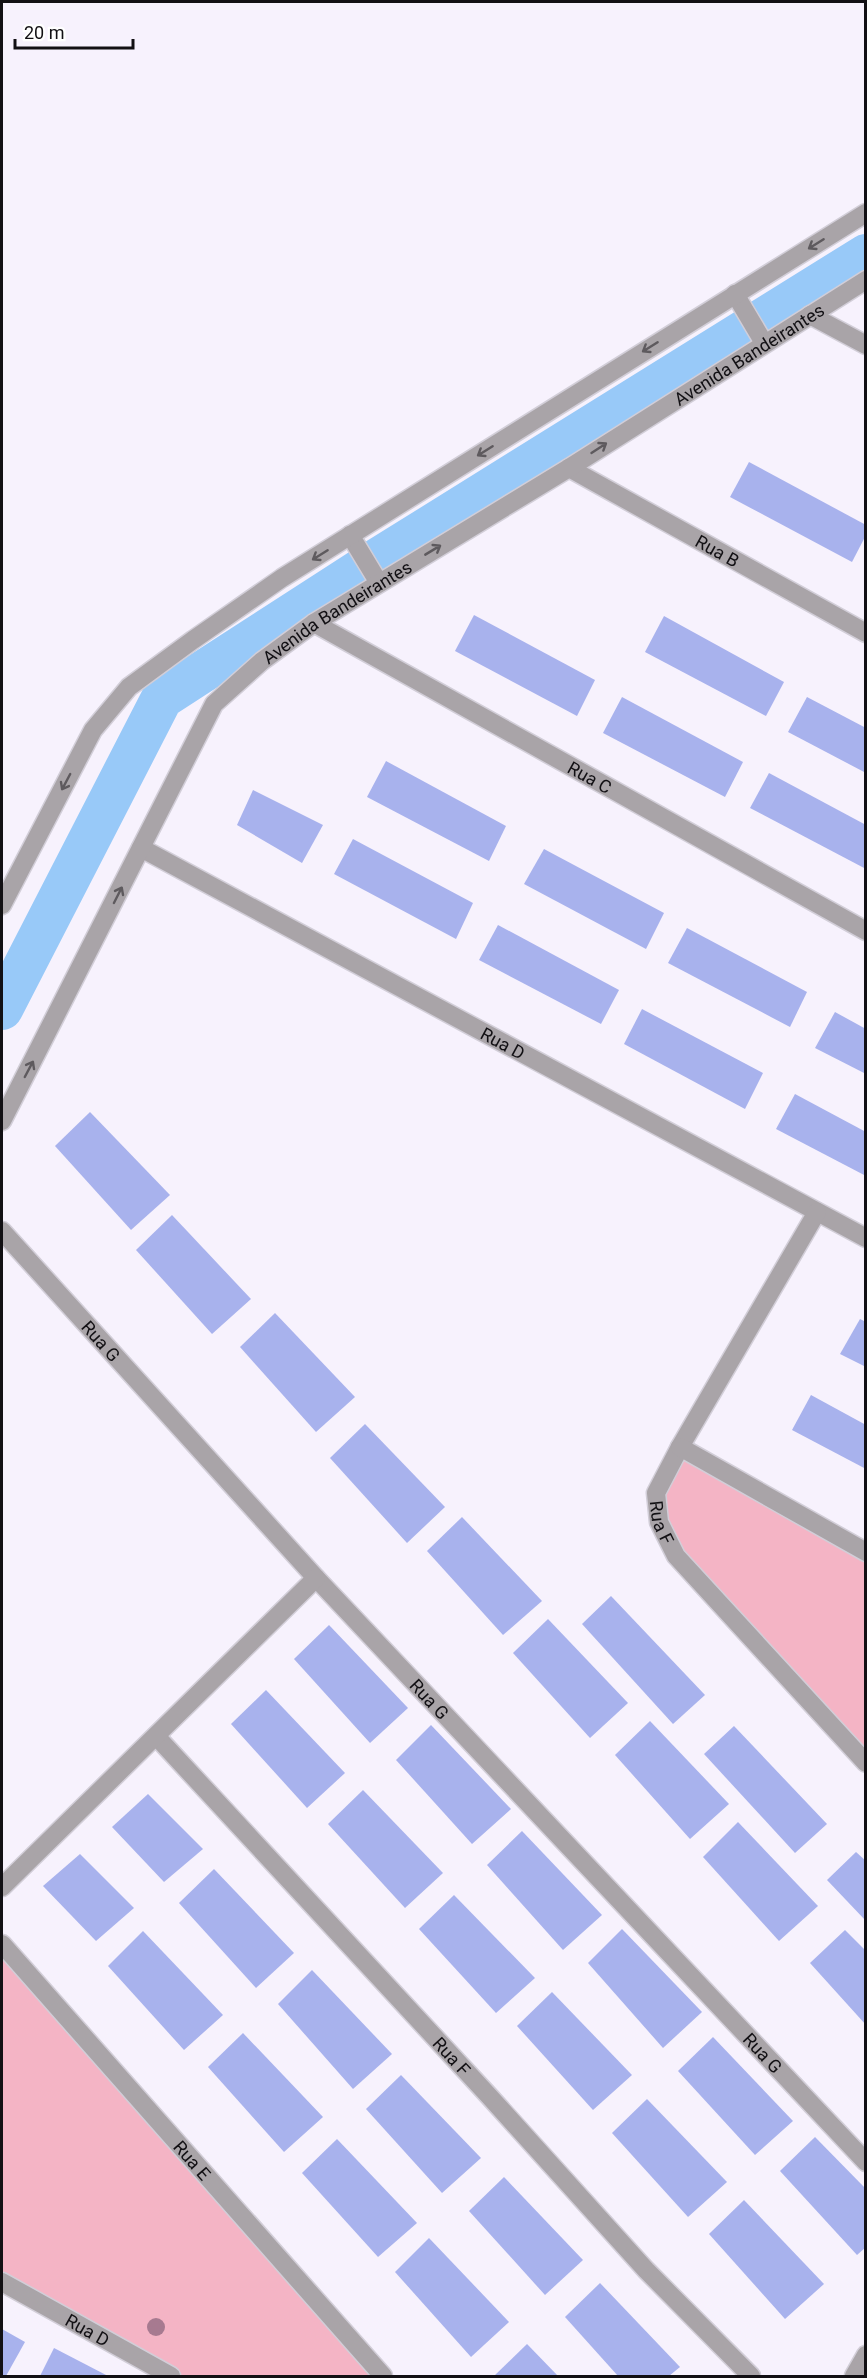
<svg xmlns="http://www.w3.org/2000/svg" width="867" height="2378" font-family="Roboto,sans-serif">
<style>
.green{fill:#f4b4c5}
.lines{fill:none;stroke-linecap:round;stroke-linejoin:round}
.canal{stroke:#98c9f8;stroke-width:42}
.building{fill:#a8b2ed}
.minor-casing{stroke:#d2ced8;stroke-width:21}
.minor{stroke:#a9a4a8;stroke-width:18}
.tree{fill:#a77a90}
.oneway{stroke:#5e5a5e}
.labels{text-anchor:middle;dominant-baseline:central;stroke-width:4.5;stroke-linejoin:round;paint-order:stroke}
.street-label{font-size:18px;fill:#121014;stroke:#fff}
</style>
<rect width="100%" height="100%" fill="#f7f2fd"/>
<g class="green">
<path d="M680,1447L865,1552V1763L676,1556L656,1504Z"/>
<path d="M2,1944L382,2376H172L2,2283Z"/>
</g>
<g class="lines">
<path class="canal" d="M2,1009L162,698L368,565L866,255"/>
</g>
<g class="building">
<path d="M749,462L866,525V535L852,562L730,497Z"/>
<path d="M474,615L595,680L577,716L455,651Z"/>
<path d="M664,616L784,682L766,716L645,652Z"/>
<path d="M622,697L743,762L725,797L603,733Z"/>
<path d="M807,697L866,728V773L788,732Z"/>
<path d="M386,761L506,826L489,861L367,797Z"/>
<path d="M769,773L866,825V869L750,808Z"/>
<path d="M253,790L323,825L302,863L237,825Z"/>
<path d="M353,839L473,903L456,939L334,874Z"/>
<path d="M544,849L664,913L646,949L524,884Z"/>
<path d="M498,925L619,990L601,1024L479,960Z"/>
<path d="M687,928L807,992L790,1027L668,963Z"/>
<path d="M642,1009L763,1073L745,1109L624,1044Z"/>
<path d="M835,1012L866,1029V1074L815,1048Z"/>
<path d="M795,1094L866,1132V1176L776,1129Z"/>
<path d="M90,1112L170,1195L131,1230L55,1146Z"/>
<path d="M172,1215L251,1299L212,1334L136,1250Z"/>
<path d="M275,1313L355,1397L316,1432L240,1347Z"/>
<path d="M860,1319L866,1322V1367L840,1354Z"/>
<path d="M811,1395L866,1425V1469L792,1430Z"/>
<path d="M365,1424L445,1507L407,1543L330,1458Z"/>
<path d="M462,1517L542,1601L503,1635L427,1551Z"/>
<path d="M611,1596L705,1695L673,1724L582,1624Z"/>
<path d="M548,1619L628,1703L590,1738L513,1653Z"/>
<path d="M329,1625L408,1708L370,1743L294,1659Z"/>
<path d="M266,1690L345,1773L307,1808L231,1724Z"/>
<path d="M650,1721L729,1804L690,1839L615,1755Z"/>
<path d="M431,1725L511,1809L472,1844L396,1760Z"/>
<path d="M734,1726L827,1824L795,1853L704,1754Z"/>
<path d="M363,1790L443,1873L405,1908L328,1824Z"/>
<path d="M148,1794L203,1849L164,1882L112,1827Z"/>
<path d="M738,1822L818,1906L779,1941L703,1857Z"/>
<path d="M522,1831L602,1915L563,1950L487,1865Z"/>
<path d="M856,1852L866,1861V1921L827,1880Z"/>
<path d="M80,1854L134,1908L96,1941L43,1886Z"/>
<path d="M214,1869L294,1953L256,1988L179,1903Z"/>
<path d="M454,1895L535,1978L496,2013L419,1929Z"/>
<path d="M622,1929L702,2012L663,2048L588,1963Z"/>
<path d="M845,1930L866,1951V2025L810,1963Z"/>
<path d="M143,1931L223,2015L184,2050L108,1966Z"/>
<path d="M312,1970L392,2054L353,2089L278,2004Z"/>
<path d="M552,1992L632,2075L593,2110L517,2026Z"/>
<path d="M243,2033L323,2117L284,2152L208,2067Z"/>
<path d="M713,2037L793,2121L755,2155L678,2071Z"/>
<path d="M401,2075L481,2158L442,2193L366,2109Z"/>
<path d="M647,2099L727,2182L688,2217L612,2133Z"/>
<path d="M815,2137L866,2189V2247L857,2255L780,2171Z"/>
<path d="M337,2139L417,2223L378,2257L302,2173Z"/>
<path d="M504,2177L583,2260L545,2295L469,2211Z"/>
<path d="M744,2200L824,2284L785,2319L709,2234Z"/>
<path d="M429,2238L509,2322L471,2357L395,2272Z"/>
<path d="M600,2283L680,2367L669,2376H618L565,2317Z"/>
<path d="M2,2329L25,2342L6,2376H2Z"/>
<path d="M527,2344L558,2376H494Z"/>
<path d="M54,2348L108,2376H40Z"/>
</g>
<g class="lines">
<defs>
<g id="minor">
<path d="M735,294L764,343"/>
<path d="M810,315L866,345"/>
<path id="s1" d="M569,468L866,633"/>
<path d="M350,535L379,583"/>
<path id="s2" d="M314,623L866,931"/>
<path id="s3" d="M141,848L866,1238"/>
<path d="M2,905L93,730L129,687L193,640L282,578L866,213"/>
<path id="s4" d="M2,1121L214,704L262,661L314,623L569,468L866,280"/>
<path id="s5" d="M817,1212L680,1447L656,1493L659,1522L676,1556L866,1763"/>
<path id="s6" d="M2,1231L316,1578L866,2162"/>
<path d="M680,1447L866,1552"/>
<path id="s7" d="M156,1736L489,2096L646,2270L751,2376"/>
<path d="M2,1887L316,1578"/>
<path id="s8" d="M2,1944L383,2376"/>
<path id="s9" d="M2,2282L171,2376"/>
<path d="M854,2376L866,2355"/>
</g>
</defs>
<use href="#minor" class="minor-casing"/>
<use href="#minor" class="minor"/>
</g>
<circle class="tree" cx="156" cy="2327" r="9"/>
<defs><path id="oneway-shaft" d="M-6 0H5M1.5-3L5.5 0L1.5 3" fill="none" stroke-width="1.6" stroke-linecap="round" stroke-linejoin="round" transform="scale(1.5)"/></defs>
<g class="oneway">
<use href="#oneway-shaft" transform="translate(816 244) rotate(148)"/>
<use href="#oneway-shaft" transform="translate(650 347) rotate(148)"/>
<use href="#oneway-shaft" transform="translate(599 448) rotate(-33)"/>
<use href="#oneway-shaft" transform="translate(485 451) rotate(148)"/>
<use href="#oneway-shaft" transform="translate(433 550) rotate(-31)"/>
<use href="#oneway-shaft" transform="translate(320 555) rotate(148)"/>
<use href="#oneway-shaft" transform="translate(66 782) rotate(118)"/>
<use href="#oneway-shaft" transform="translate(118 895) rotate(-63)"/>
<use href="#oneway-shaft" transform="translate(29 1069) rotate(-62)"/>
</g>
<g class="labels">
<g class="street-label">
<text stroke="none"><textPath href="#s4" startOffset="1108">Avenida Bandeirantes</textPath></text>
<text stroke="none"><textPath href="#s1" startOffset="170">Rua B</textPath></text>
<text stroke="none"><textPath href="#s4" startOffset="622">Avenida Bandeirantes</textPath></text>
<text stroke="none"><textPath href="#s2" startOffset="316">Rua C</textPath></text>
<text stroke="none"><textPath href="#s3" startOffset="411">Rua D</textPath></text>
<text stroke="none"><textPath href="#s6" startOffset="148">Rua G</textPath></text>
<text stroke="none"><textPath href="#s5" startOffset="354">Rua F</textPath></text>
<text stroke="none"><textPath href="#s6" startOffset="634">Rua G</textPath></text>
<text stroke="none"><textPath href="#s6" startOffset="1120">Rua G</textPath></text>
<text stroke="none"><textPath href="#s7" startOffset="436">Rua F</textPath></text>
<text stroke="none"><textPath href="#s8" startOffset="288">Rua E</textPath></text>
<text stroke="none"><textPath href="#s9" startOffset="98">Rua D</textPath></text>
</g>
</g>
<rect width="867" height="2378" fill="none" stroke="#121014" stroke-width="6"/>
<path d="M15 39v9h118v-9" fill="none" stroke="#121014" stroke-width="3"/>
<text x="24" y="39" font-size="18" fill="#121014" stroke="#ffffff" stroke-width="4.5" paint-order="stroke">20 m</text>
</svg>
